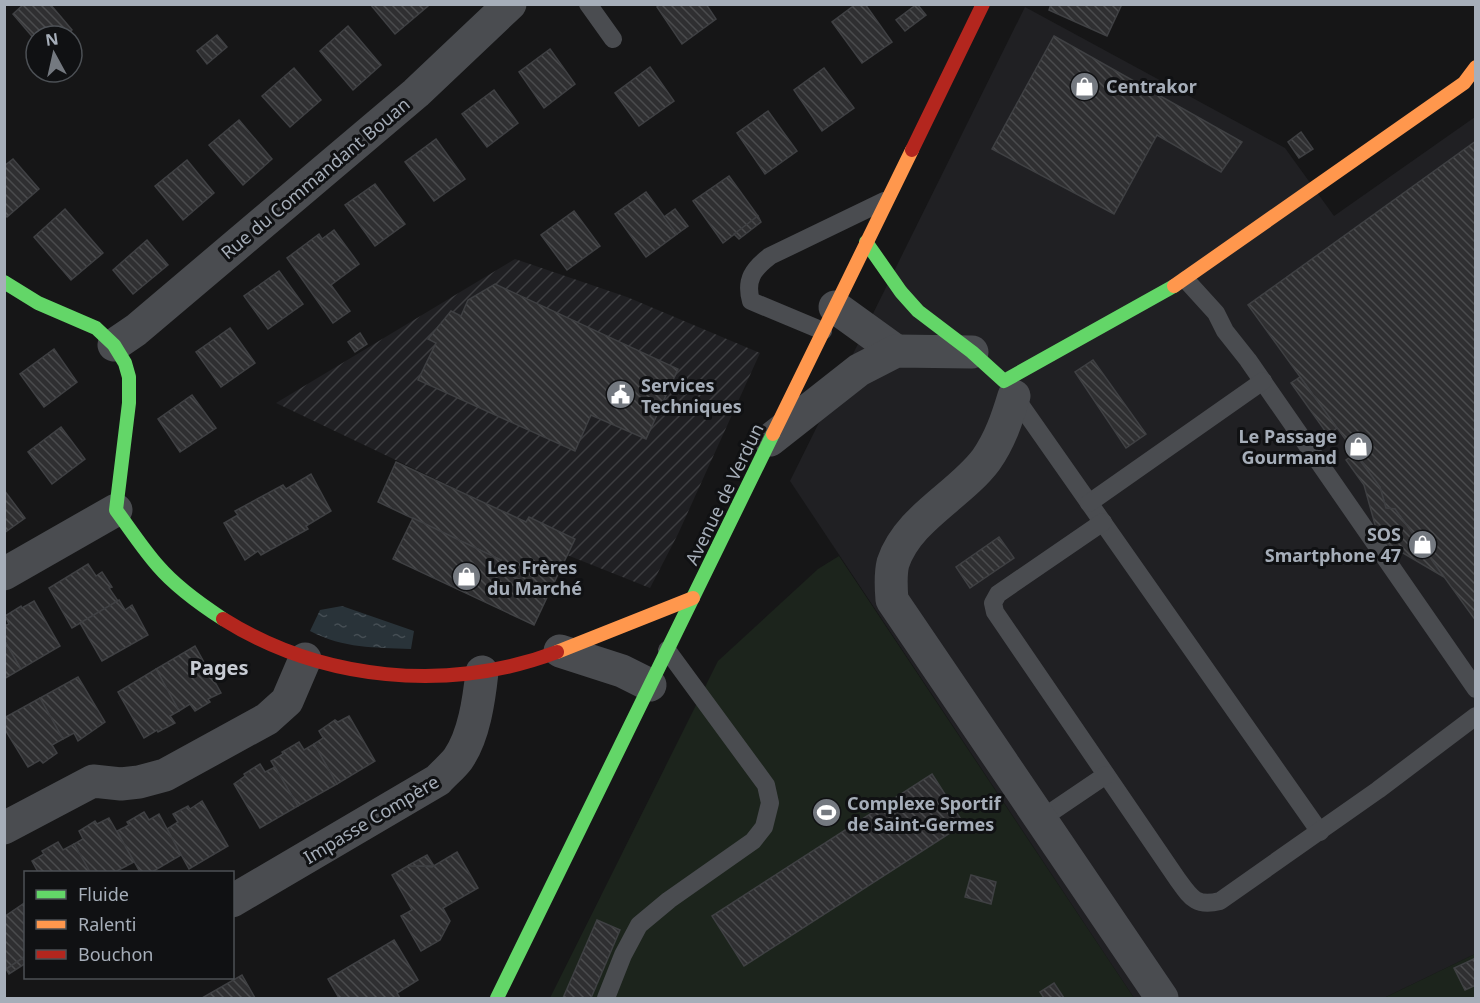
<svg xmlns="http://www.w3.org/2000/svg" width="1480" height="1003" font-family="'Noto Sans',sans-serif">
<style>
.built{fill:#202023}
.industrial{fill:url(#industrial-furrows)}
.pitch{fill:#1c241c}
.water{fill:url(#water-ripples)}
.building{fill:url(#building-back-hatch);stroke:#3f4043;stroke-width:1.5}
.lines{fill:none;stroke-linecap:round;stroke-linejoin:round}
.lane{stroke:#4a4c50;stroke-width:18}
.street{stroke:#4a4c50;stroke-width:33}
.fast{stroke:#63d668;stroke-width:14}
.slow{stroke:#ff974d;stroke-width:14}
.jam{stroke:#b3261e;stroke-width:14}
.labels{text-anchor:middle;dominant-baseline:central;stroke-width:6;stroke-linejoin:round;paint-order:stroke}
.poi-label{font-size:18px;font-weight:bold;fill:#a6aeb9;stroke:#101113;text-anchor:start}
.street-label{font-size:18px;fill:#a6aeb9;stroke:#101113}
.neighbourhood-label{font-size:20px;font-weight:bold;fill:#c8ccd4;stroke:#101113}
</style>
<defs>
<pattern id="industrial-furrows" width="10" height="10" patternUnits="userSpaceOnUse" patternTransform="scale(1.5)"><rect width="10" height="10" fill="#202023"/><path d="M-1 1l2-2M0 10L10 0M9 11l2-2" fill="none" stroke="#3d3e41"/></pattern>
<pattern id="water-ripples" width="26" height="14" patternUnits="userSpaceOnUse" patternTransform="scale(1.5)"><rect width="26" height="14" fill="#293339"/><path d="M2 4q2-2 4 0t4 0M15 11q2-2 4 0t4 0" fill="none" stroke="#454e54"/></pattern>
<pattern id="building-back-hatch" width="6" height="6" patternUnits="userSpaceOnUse" patternTransform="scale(1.5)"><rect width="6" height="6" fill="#2f2f31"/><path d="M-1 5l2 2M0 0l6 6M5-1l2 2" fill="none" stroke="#4a4b4d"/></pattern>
</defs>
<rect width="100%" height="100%" fill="#161617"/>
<path class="built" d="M1025,7L1285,148L1334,216L1475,117V954L1384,998H1134L790,481Z"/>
<path class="industrial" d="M515,259L627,297L760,353L678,534L650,588L567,555L529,517L526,522L276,403Z"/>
<g class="pitch">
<path d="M839,556L1134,998H550L718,661L818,569Z"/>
<path d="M1475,954V998H1384Z"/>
</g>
<path class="water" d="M342,606L414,631L411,649C373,647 345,649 310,631L320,610Z"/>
<g class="building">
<path d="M24,4H50L72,30L65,36H36V41L13,14Z"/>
<path d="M370,4H427L428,6L395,34Z"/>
<path d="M661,4H706L716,19L682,44L657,7Z"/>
<path d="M856,4H865L892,42L862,63L832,22Z"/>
<path d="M917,4L926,15L905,31L896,20Z"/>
<path d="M1051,4H1122L1107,36L1049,10Z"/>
<path d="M348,26L381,65L353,90L320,51Z"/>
<path d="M217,35L227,47L207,64L197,51Z"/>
<path d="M1054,36L1242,142L1221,172L1157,135L1114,214L992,149Z"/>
<path d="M550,49L575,84L544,108L519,72Z"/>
<path d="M650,67L674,101L639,126L615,93Z"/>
<path d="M294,68L321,100L290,127L262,96Z"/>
<path d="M824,68L854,108L822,131L794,90Z"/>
<path d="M494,90L518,123L487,147L462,114Z"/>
<path d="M768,111L797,151L765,174L737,133Z"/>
<path d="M239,120L272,159L243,185L209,145Z"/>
<path d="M1301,132L1313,149L1299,158L1288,142Z"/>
<path d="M436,139L465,179L434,201L405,162Z"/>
<path d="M1476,141V621L1395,509L1386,508L1380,487L1248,305Z"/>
<path d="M13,159L39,189L7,217L4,214V166Z"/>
<path d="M187,160L214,193L183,220L155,186Z"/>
<path d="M729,176L758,216L723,243L693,201Z"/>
<path d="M375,184L405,224L375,246L345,205Z"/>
<path d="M646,192L677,234L646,257L615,214Z"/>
<path d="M65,209L103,253L71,280L34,237Z"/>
<path d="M675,209L688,226L677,234L664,217Z"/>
<path d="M574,211L600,246L567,270L541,235Z"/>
<path d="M758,216L761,222L739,239L734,234Z"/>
<path d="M334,230L359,264L331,285L350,311L333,323L287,258L319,234L322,239Z"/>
<path d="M147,240L168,265L133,294L113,270Z"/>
<path d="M279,271L303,304L268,329L244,296Z"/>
<path d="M495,284L678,369L646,439L591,415L575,451L418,380L436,343L428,339L451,311L461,316L468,300Z"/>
<path d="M230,328L255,363L221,387L196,352Z"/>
<path d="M360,333L367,344L355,352L348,342Z"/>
<path d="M54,349L77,382L44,407L20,374Z"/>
<path d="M1093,360L1146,434L1126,448L1075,372Z"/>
<path d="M1300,377L1337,428L1328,435L1291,383Z"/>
<path d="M192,395L216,428L180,452L158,419Z"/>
<path d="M61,427L85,459L52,484L28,452Z"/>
<path d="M1355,454L1380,487L1386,508L1395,509L1444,577L1379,539L1364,485L1346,460Z"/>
<path d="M396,462L526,522L529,517L575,539L549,593L497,569L501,560L378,502Z"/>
<path d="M311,474L331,511L306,526L308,529L261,555L258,551L245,560L224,523L238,515L235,511L283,485L286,489Z"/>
<path d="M4,490L25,518L4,533Z"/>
<path d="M413,518L501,560L497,569L549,593L534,625L393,559Z"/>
<path d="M999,537L1014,558L970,588L956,567Z"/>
<path d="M88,564L96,576L102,572L112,587L109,588L118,601L72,628L49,588Z"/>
<path d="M119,600L125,610L132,605L148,635L102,661L80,623Z"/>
<path d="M34,601L60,646L21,669L4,640V626L9,624L5,616L21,606L22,608Z"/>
<path d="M4,640L21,669L4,679Z"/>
<path d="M195,646L221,693L208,699L210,702L195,711L190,704L179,711L156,669Z"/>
<path d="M156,669L179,711L170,716L175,723L158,732L157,730L144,738L118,692Z"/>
<path d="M78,677L105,722L78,741L74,733L63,739L40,698Z"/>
<path d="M40,698L63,739L52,745L57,753L43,763L40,760L28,767L4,728V718Z"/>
<path d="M349,716L375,761L337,784L314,744L323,738L319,731L335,720L338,722Z"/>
<path d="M299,742L304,750L314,744L337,784L298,806L271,761L283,754L282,752Z"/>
<path d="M260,764L265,772L275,767L298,806L260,828L234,784L245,776L244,774Z"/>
<path d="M932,774L964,824L744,966L712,916Z"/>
<path d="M202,801L228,846L189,869L167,829L178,822L173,814L188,806L190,809Z"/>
<path d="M144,812L149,820L159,814L181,855L152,872H140L117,831L129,825L127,822Z"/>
<path d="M109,818L134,862L115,872H90L74,844L83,839L79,831L95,821L97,824Z"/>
<path d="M58,842L63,850L74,844L90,872H38L32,861L44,854L42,851Z"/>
<path d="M457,852L478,888L443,908L450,921L440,940L421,951L401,916L412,910L392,875L409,865L432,867Z"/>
<path d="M427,855L434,866H410L409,865Z"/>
<path d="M971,875L996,882L991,904L965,897Z"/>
<path d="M26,902V956L6,969L4,917Z"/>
<path d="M597,920L620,930L591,998H563Z"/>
<path d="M394,940L418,980L397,993L400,998H339L328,979Z"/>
<path d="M26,956V963L9,974L6,969Z"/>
<path d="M1476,958V985L1465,990L1454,968Z"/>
<path d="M242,975L255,998H202Z"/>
<path d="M1054,983L1064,998H1044L1040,992Z"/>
</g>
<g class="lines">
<g class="lane">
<path d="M588,4L613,39"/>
<path d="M1186,280L1216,313L1225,331L1248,360L1476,689"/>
<path d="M823,331L751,301C745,280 753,269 770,256L884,201"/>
<path d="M1012,393L1320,832"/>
<path d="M1089,503L1263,381"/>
<path d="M1103,522L998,594L993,603L995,612L1178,880C1191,898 1196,907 1220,901L1378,790L1476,716"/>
<path d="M1041,819L1106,775"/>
<path d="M606,998L623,955L639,925L669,900L753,841L764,827L770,803L766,785L667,650"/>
</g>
<g class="street">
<path d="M835,307L896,351"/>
<path d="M114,345L136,330L416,93L510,4"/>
<path d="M1014,396C1007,419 1000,440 986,460C959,496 908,518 893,563C890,575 891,588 892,600L1162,998"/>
<path d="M770,440L859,370L896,351L972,352"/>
<path d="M4,574L116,510"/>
<path d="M560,651L622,671L650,685"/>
<path d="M4,828L93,781L121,784L139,782L165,775L267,719L287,701L305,659"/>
<path d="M232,901L438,780C444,773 452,767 458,759C474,736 479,700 482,672"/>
</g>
<g class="fast">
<path d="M866,242L901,292L918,311L972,352L1004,381L1174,286"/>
<path d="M4,282L38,303L96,328L114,345L125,363L129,377V403L116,510C130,529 143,549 158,566C176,587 200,604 223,619"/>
<path d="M497,998L773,434"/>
</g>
<g class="slow">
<path d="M1174,286L1464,83L1476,67"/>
<path d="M773,434L912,150"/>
<path d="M557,652L693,598"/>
</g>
<g class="jam">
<path d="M912,150L983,4"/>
<path d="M223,619C322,681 448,693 557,652"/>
</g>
</g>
<defs>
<symbol id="shop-disc" viewBox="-11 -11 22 22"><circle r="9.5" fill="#747980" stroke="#101113"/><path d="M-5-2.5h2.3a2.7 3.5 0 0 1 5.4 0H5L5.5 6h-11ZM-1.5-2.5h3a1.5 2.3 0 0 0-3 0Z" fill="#fff"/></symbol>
<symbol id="civic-disc" viewBox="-11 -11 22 22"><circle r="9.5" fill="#747980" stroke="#101113"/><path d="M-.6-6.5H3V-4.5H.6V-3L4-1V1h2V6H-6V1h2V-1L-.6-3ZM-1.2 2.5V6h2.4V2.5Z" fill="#fff"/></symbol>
<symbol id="stadium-disc" viewBox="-11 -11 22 22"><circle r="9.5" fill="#747980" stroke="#101113"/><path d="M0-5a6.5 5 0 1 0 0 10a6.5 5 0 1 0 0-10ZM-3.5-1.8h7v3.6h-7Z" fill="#fff"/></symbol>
</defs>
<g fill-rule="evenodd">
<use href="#shop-disc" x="1068" y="70" width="33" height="33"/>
<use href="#civic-disc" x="604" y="378" width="33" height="33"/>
<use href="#shop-disc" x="1342" y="430" width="33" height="33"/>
<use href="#shop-disc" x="1406" y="528" width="33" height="33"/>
<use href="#shop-disc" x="450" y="560" width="33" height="33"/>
<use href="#stadium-disc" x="810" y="796" width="33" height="33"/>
</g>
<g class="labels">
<g class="poi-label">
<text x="1106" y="86">Centrakor</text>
<text x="641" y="385">Services<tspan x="641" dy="21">Techniques</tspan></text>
<text x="1337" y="436" text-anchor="end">Le Passage<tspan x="1337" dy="21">Gourmand</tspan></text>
<text x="1401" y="534" text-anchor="end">SOS<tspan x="1401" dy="21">Smartphone 47</tspan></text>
<text x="487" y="567">Les Frères<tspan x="487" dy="21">du Marché</tspan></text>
<text x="847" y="803">Complexe Sportif<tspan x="847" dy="21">de Saint-Germes</tspan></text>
</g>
<g class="street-label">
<text transform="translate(315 178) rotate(-40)">Rue du Commandant Bouan</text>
<text transform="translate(724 494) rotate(-64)">Avenue de Verdun</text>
<text transform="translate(371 819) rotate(-31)">Impasse Compère</text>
</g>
<g class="neighbourhood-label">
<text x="219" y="667">Pages</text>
</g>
</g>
<rect width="1480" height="1003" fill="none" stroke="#a6aeb9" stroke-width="12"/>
<rect x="24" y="871" width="210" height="108" fill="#101113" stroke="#4c5055" stroke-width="1.5"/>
<rect x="36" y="890" width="30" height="9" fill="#63d668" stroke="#4c5055" stroke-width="1.5"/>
<text x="78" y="901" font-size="18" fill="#a6aeb9">Fluide</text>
<rect x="36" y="920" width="30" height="9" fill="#ff974d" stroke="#4c5055" stroke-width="1.5"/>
<text x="78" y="931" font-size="18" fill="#a6aeb9">Ralenti</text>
<rect x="36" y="950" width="30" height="9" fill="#b3261e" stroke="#4c5055" stroke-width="1.5"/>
<text x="78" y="961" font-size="18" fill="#a6aeb9">Bouchon</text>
<g transform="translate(54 54) rotate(352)"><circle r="28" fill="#101113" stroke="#4c5055" stroke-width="1.5"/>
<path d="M0-4.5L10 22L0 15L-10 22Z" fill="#747980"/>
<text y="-9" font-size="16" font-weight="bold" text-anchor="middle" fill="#a6aeb9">N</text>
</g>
</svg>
